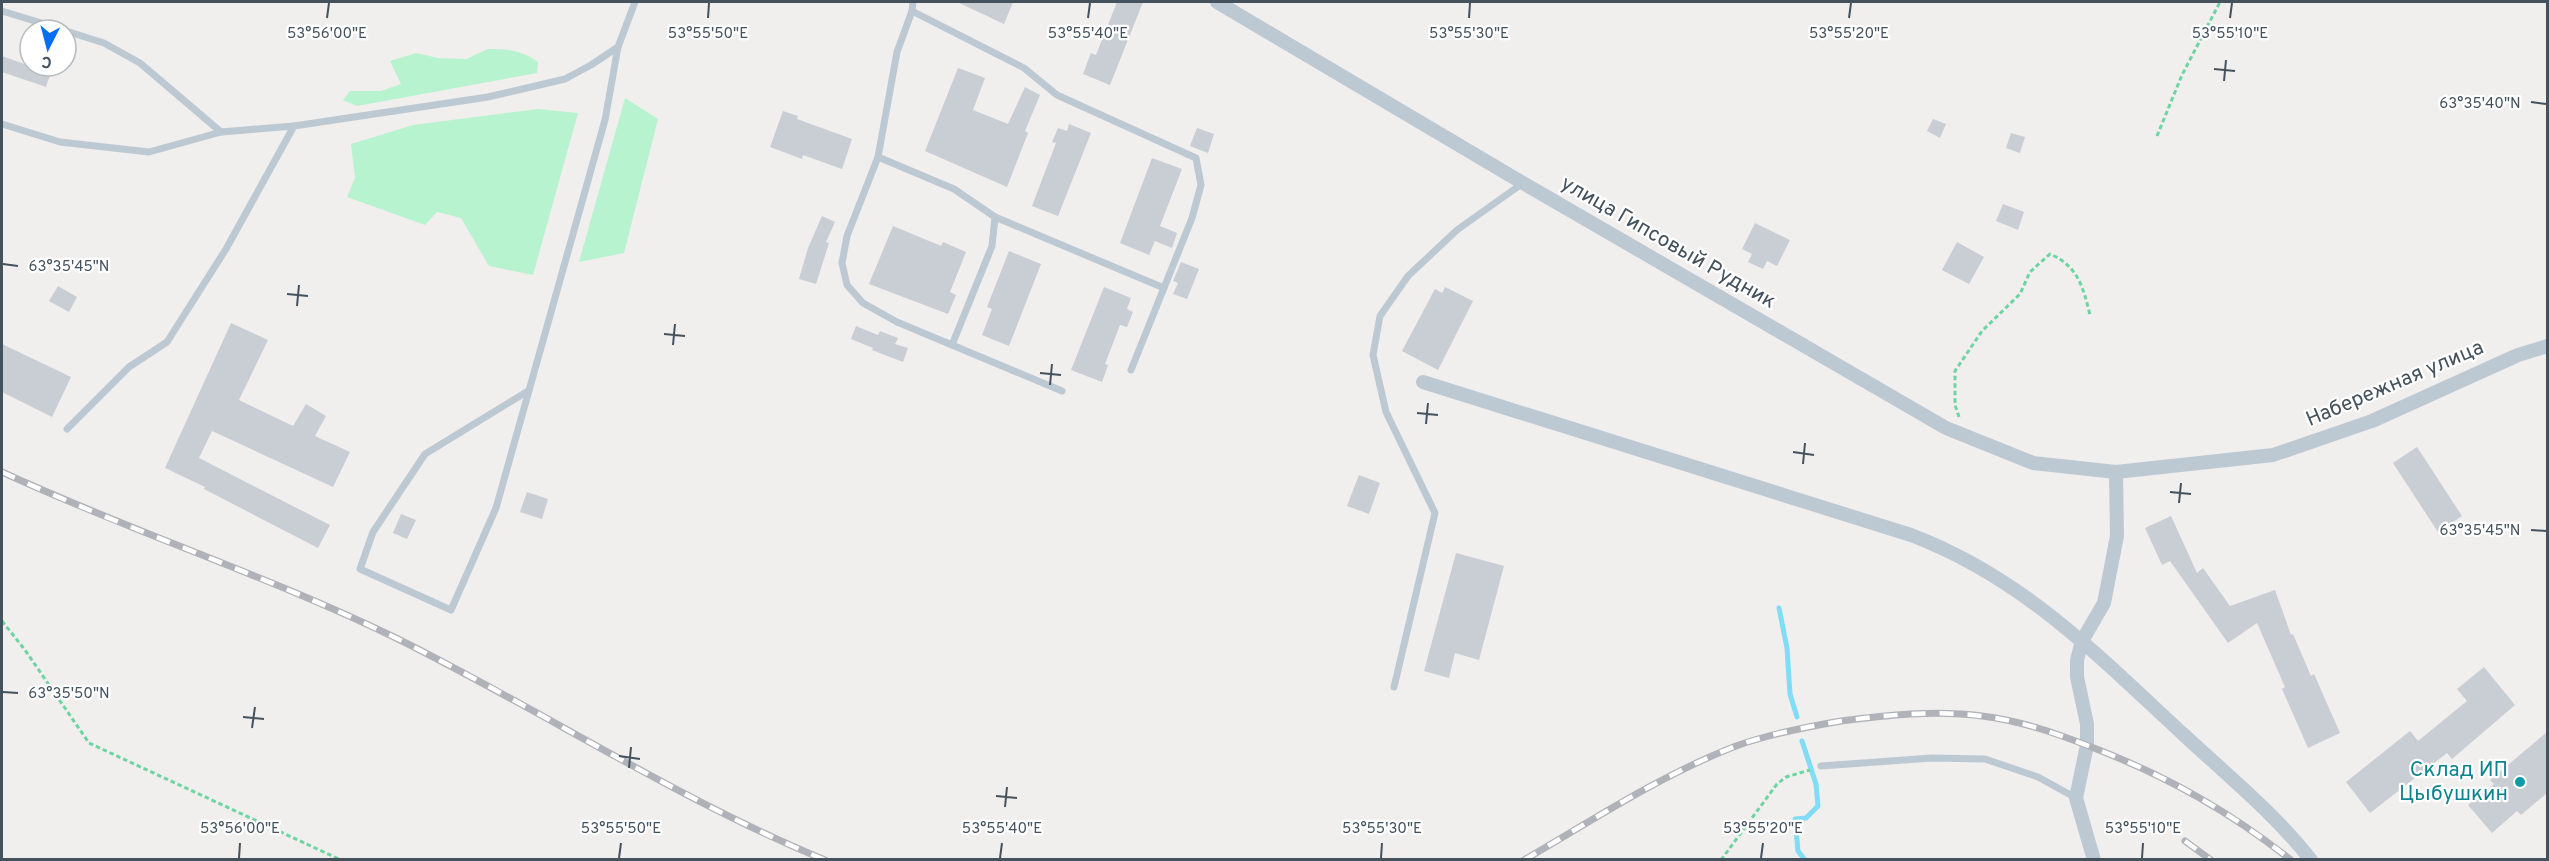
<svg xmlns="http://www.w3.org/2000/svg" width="2549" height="861" font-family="Overpass,sans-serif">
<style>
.green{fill:#b7f3ce}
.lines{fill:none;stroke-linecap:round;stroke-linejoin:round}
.stream{stroke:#80ddf5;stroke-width:5}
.building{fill:#c9cdd4}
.path{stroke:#6cd5a1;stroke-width:3;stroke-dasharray:4.5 3;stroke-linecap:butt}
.lane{stroke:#bdc9d2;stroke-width:7}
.street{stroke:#bdc9d2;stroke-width:14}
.rail-casing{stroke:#afb3b9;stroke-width:7}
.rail{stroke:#fff;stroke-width:4.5;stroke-dasharray:14;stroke-linecap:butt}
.ticks{fill:none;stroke:#44525e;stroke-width:2}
.culture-dot{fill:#0f9aa8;stroke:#fff;stroke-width:2}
.labels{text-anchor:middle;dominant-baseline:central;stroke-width:4.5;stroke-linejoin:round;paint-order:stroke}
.street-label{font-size:21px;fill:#44525e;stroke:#fff}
.culture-label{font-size:21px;fill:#0d838f;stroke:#fff;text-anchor:end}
.ticks-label{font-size:15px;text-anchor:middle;fill:#44525e;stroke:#fff;stroke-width:4.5;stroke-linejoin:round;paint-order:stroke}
</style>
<rect width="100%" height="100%" fill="#f1eeee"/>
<g class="green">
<path d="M488,49C507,49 522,50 538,62L537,73L357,106L343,100L350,91H381L401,84L390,61L416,53L438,58L466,59Z"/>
<path d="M625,98L658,119L624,253L579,262Z"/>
<path d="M538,109L578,113L533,275L489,266L461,218L437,212L425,225L347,197L355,178L351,144L413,125Z"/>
</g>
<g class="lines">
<g class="stream">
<path d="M1779,608L1787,648L1790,694L1797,717"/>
<path d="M1802,741L1816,784L1818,806L1806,818L1795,819L1798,851L1805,860"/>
</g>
</g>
<g class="building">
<path d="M957,2H1013L1004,24Z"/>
<path d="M1117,2H1143L1110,85L1083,74L1091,53L1096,55Z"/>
<path d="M2,56L30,66H53L46,87L2,72Z"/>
<path d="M958,68L985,78L973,110L1008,124L1025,87L1040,95L1025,131L1028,133L1007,187L925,151Z"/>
<path d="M783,111L798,116L797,119L852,139L842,169L803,155L802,159L770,147Z"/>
<path d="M1933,119L1946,124L1940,138L1927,131Z"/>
<path d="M1069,124L1091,133L1058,216L1032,206L1056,143L1052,142L1058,128L1067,131Z"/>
<path d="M1197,128L1214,134L1208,153L1190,146Z"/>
<path d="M2011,133L2025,137L2020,153L2006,148Z"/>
<path d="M1152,158L1182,169L1160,226L1177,233L1172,248L1155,241L1149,255L1120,243Z"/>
<path d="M2003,204L2024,212L2018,230L1996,221Z"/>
<path d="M822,216L835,222L826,242L829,243L816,284L799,279L808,248Z"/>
<path d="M1755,223L1790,240L1777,266L1767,261L1763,269L1748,262L1752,254L1742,249Z"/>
<path d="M893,226L941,246L943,242L966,252L950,292L956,295L948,314L869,284Z"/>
<path d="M1957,242L1984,257L1969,284L1942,270Z"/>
<path d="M1009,251L1041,264L1009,346L982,335L992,309L987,307Z"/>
<path d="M1181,262L1199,269L1187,299L1173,294L1178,283L1173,281Z"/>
<path d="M58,286L77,297L69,312L49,301Z"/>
<path d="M1104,287L1131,298L1127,309L1133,312L1127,327L1120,325L1105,364L1108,365L1102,382L1071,370Z"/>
<path d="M1445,287L1473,301L1438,370L1402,351L1435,289L1442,293Z"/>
<path d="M231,323L268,340L239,400L293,426L306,404L326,416L315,436L350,452L333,487L212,431L199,458L330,525L318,548L204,489L205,487L165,468Z"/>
<path d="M856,326L878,335L880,331L898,338L895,344L908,348L903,362L872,350L873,348L851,339Z"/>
<path d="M2,344L71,377L52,417L2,392Z"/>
<path d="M2417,447L2462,516L2438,532L2393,463Z"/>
<path d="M1359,475L1380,483L1369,514L1347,506Z"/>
<path d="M527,492L548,499L542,519L520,512Z"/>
<path d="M401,514L416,520L407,539L393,533Z"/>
<path d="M2171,516L2197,573L2203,568L2230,606L2275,590L2291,635L2293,634L2311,676L2314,674L2340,733L2308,748L2282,689L2285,687L2257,623L2228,643L2170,561L2162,565L2145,528Z"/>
<path d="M1456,553L1504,566L1479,660L1455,653L1449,678L1424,671Z"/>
<path d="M2484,667L2515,705L2452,759L2447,753L2370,813L2346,782L2410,731L2418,741L2467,701L2457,689Z"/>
<path d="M2547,732V793L2521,815L2517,811L2492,833L2468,805L2494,784L2490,780Z"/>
</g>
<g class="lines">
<g class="path">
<path d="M2157,136L2182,75L2220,2"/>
<path d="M1959,417L1955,405V371L1982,331L2020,294L2030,272L2050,254C2078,266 2083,287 2090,315"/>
<path d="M2,621L25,650L89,743L341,860"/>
<path d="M1721,860L1777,784L1786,777L1810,770"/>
</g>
<g class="lane">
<path d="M913,2L912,11L897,52L878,157L847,236L842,263L847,285L863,303L897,322L1062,391"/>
<path d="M2,11L64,30"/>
<path d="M912,11L1024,68L1057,95L1196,158L1201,185L1192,218L1131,370"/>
<path d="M66,31L104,43L140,63L221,132"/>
<path d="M2,124L60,142L149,152L221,132L294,126L488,97L565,79L591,65L618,47L635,2"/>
<path d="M878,157L954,189L995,217L1164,288"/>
<path d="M952,345L992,246L995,217"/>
<path d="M528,391L425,454L373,532L360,569L451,610L496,508L605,120L618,47"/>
<path d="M67,429L129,367L167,342L226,249L294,126"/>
<path d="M1394,687L1435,513L1386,412L1373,355L1380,316L1408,276L1457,230L1523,183"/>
<path d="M1821,766L1932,758L1985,759L2038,777L2076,798"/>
</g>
<g class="street">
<path d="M1217,2L1523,183L1946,428L2033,463L2116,472L2273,455L2372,421L2518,355L2548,346"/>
<path d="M1423,382L1911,535C2024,578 2097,655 2184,735C2227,775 2274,813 2311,860"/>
<path d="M2094,860L2076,798L2087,745V724L2077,677V660L2082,641L2104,603L2117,536L2116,472"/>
</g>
<defs>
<g id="rail">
<path d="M2,472C132,532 269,576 398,639C541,710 677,799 825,860"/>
<path d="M2185,841L2211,860"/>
<path d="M1524,860C1593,820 1661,775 1736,746C1769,734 1806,727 1841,721C1887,715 1935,710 1982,716C2023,721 2061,735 2099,750C2170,778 2230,812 2291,860"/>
</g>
</defs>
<use href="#rail" class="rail-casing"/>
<use href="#rail" class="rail"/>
</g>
<path class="ticks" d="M327,18L329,3M708,18L709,3M1088,18L1090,3M1469,18L1470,3M1849,18L1851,3M2230,18L2232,3M2214,69L2235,71M2224,81L2226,60M2531,102L2546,104M3,264L18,266M287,294L308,296M297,306L299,285M664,334L685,336M673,345L675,324M1040,373L1061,375M1050,385L1052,364M1417,413L1438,415M1426,424L1428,403M1793,452L1814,455M1803,464L1805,443M2170,492L2191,494M2179,503L2181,483M2531,530L2546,531M3,692L18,693M243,717L264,719M252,728L255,707M619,756L640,759M629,768L631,747M996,796L1017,798M1005,807L1007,787M239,858L240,843M619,858L621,843M1000,858L1002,843M1381,858L1382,843M1761,858L1763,843M2142,858L2143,843"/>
<circle class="culture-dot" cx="2520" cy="782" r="6"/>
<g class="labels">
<g class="street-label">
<text transform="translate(1668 243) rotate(30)">улица Гипсовый Рудник</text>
<text transform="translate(2395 384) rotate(-23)">Набережная улица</text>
</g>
<g class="culture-label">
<text x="2508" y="770">Склад ИП<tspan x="2508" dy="24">Цыбушкин</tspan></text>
</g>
</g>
<g class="ticks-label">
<text x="327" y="38">53°56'00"E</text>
<text x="708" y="38">53°55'50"E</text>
<text x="1088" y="38">53°55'40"E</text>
<text x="1469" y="38">53°55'30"E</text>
<text x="1849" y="38">53°55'20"E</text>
<text x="2230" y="38">53°55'10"E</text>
<text x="2480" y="108">63°35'40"N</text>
<text x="69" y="271">63°35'45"N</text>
<text x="2480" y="535">63°35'45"N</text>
<text x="69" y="698">63°35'50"N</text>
<text x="240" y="833">53°56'00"E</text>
<text x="621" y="833">53°55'50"E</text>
<text x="1002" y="833">53°55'40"E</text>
<text x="1382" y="833">53°55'30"E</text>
<text x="1763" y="833">53°55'20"E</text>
<text x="2143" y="833">53°55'10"E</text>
</g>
<rect width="2549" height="861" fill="none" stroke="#44525e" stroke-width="6"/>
<g transform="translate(48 48) rotate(186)"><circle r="28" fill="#ffffff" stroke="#b4babf" stroke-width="1.5"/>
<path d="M0-4.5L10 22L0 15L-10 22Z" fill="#066ef3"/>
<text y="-9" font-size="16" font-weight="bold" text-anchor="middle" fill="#44525e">С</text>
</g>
</svg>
